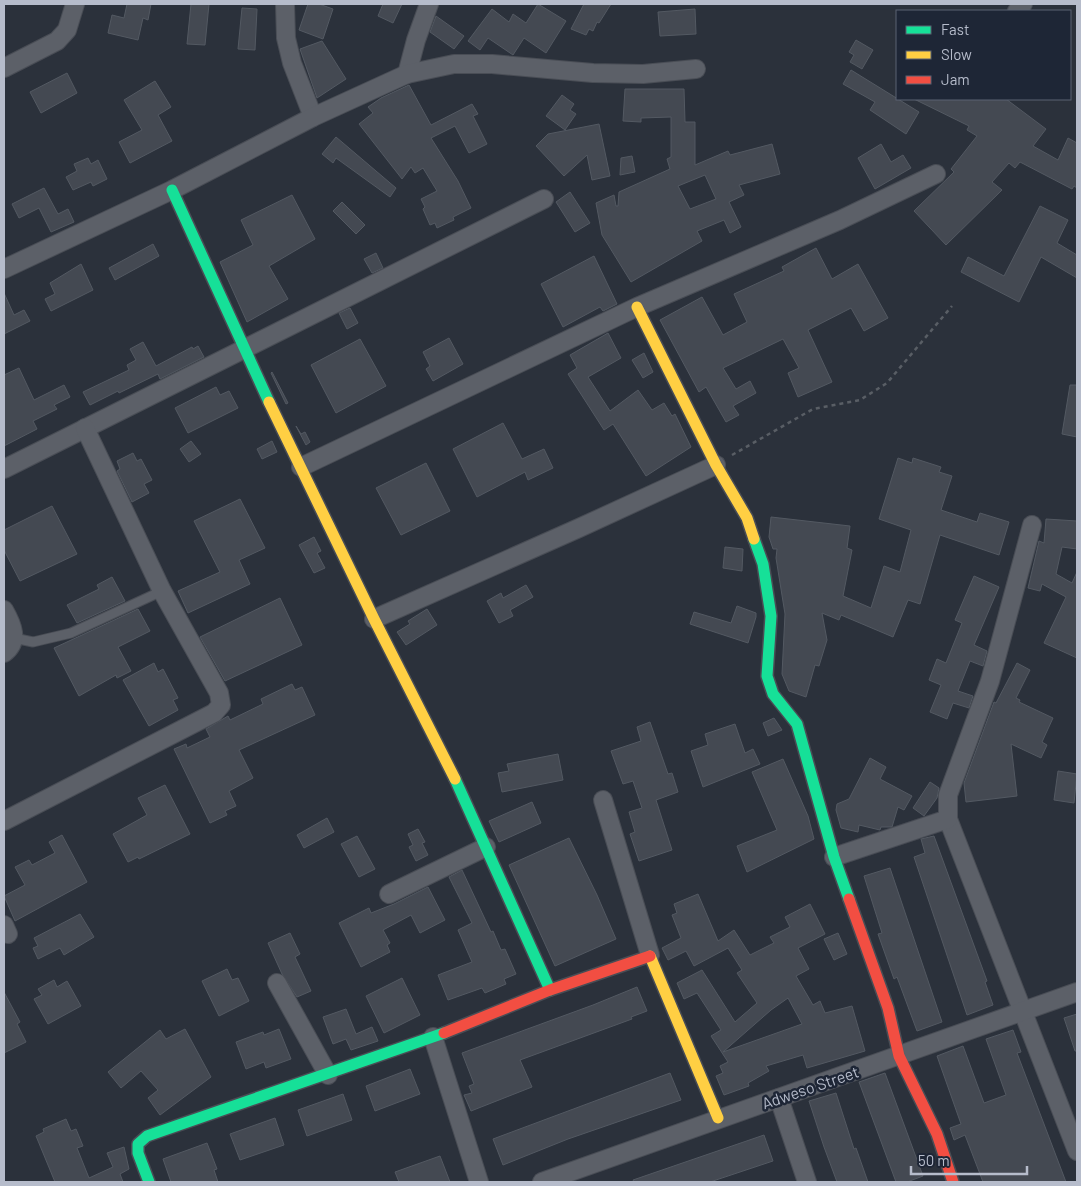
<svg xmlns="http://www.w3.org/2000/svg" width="1081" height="1186" font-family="Barlow,sans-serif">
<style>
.building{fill:#444952;stroke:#535962;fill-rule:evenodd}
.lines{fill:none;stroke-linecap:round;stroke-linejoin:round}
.lane-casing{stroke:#494d55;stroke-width:11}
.street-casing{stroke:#494d55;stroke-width:20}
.fast-casing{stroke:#494d55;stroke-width:14}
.slow-casing{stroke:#494d55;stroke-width:14}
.jam-casing{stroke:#494d55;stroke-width:14}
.path{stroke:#595e65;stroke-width:2.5;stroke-dasharray:4 4;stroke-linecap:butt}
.lane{stroke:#5c6068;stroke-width:9}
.street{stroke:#5c6068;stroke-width:18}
.fast{stroke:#16e098;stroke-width:11}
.slow{stroke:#ffcf43;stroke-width:11}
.jam{stroke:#f24e42;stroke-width:11}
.labels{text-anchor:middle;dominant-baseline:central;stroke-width:5;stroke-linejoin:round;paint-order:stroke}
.street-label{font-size:16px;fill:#b6bccb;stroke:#1e2636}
</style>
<rect width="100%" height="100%" fill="#2b313b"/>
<g class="building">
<path d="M127,4H151L148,20L143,18L138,40L108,33L112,15L124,18Z"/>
<path d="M191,4H209L205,45L187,44Z"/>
<path d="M308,4H319L333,9L323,39L299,30Z"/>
<path d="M383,4H402L393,23L378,16Z"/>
<path d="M538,4L566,21L546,53L524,38L513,55L488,38L480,50L468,41L492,9L509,22L513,14L526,23Z"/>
<path d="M584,4H611L599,23L597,22L593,31L589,29L586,35L571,29Z"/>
<path d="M242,8L257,9L255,50L238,49Z"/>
<path d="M695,9L696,34L660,36L658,12Z"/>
<path d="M436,16L464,36L454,49L430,32Z"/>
<path d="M856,40L873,50L862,69L850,62L854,55L849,52Z"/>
<path d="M322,41L346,79L317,98L300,49Z"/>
<path d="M851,70L919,112L906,134L870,110L875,102L843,84Z"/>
<path d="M67,73L77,93L41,113L30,92Z"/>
<path d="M155,81L171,107L158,115L172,141L130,163L119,142L142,130L124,100Z"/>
<path d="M409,85L431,125L472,104L478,114L473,116L487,144L469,153L455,126L431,138L458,181L471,208L453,217L454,220L437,228L435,223L430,225L423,209L425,207L421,199L437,191L423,168L415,173L411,167L402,179L359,124L373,113L368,107L381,98Z"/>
<path d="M625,89H684L685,122H695V165L728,151L730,155L772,144L780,174L739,185L744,195L729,202L741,227L730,233L724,220L697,231L702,241L631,282L602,235L596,203L614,195L616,206H618L619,192L670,169L667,159L671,157V117L641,118V122L623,121ZM705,175L716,199L690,209L678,186Z"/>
<path d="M562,95L574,104L570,110L576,114L565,130L546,116Z"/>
<path d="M914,99H1006L1046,129L1033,146L1058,160L1068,138L1077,143V188L1074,186L1072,189L1020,162L1015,168L1009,163L992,182L1002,190L946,245L914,211L954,172L951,169L977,136L967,130L969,126Z"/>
<path d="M599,124L610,176L592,180L587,155L564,176L536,146L548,134Z"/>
<path d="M336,137L396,188L390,197L336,158L333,163L322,154Z"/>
<path d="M881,144L891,162L903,155L911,168L875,189L858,158Z"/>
<path d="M632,156L635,172L620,175L621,158Z"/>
<path d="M88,158L91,164L98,160L107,179L93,186L91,182L73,190L66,177L77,171L74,164Z"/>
<path d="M44,188L58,214L68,209L74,222L51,232L39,208L19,218L12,204Z"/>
<path d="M570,192L590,223L575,232L556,202Z"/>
<path d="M292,195L315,239L269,266L288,299L247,322L220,262L253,245L241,220Z"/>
<path d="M342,202L365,225L356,234L333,211Z"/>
<path d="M1040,206L1068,220L1057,243L1077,255V278L1041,257L1019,302L961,272L968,257L1004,276Z"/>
<path d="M153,244L159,256L115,280L109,268Z"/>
<path d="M816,248L832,279L858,264L888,318L864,331L851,308L808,330L832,382L798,397L788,373L799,368L783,339L723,368L736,389L750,381L756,393L733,406L739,415L726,422L706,387L699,392L660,320L702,297L723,335L747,322L734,294L784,271L782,267Z"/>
<path d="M376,253L383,268L372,273L364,259Z"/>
<path d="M594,256L617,304L603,311L600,307L563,327L541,284Z"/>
<path d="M81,264L93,290L51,311L45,299L55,294L50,283Z"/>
<path d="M4,293L14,315L24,310L30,321L4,334Z"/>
<path d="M350,308L358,323L347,329L339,313Z"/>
<path d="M608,333L621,358L588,377L610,411L638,390L652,410L664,403L672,416L675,414L691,447L646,476L613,424L604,430L568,374L577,368L570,355Z"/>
<path d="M449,338L463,364L433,381L426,369L430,366L423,352Z"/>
<path d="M360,339L386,386L336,413L311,365Z"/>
<path d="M143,342L156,366L192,347L193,349L198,346L204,357L160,379L158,374L119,393L118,391L90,405L83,392L129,370L127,365L136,360L130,349Z"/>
<path d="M644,353L653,372L643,378L632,360Z"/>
<path d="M19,368L34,400L64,385L70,397L54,405L57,409L33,421L37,429L4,446V375Z"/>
<path d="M272,372L288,403L286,404L271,373Z"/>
<path d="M1070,385H1077V437L1062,434Z"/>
<path d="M216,387L220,395L229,391L238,408L188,433L175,408Z"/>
<path d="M503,423L522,459L544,449L553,468L528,480L525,472L477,497L453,449Z"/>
<path d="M296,426L301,434L305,432L310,442L306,445Z"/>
<path d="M191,441L201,454L189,462L180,449Z"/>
<path d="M272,441L277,452L262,459L257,449Z"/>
<path d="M133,453L137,461L141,459L152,480L144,484L149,493L132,502L117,471L120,469L117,461Z"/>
<path d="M898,458L912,463L913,458L941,467L939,472L952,476L941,510L977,522L980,513L1009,522L999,555L940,535L920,604L908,600L893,637L841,615L839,620L822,613L827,640L819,666L815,665L806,697L789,691L782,674L785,614L776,558L777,549H773L769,537L771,517L850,526L847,548L852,550L843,596L871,608L884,566L900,572L911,530L879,519Z"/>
<path d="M426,463L450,511L401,535L376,488Z"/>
<path d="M240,499L265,548L239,560L250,584L188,613L178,591L220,572L194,521Z"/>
<path d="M52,506L77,554L20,581L4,550V530Z"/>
<path d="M1046,519L1077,521V549L1062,547L1056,574L1072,583L1077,572V658L1044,643L1066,597L1042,584L1040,591L1028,588L1039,541L1044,543Z"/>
<path d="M314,537L321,551L317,553L325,568L314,573L299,545Z"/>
<path d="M725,547L743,549L742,571L723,568Z"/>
<path d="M974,576L999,587L974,645L987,651L983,666L970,661L958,691L973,696L969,708L953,703L947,719L930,712L941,685L929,680L937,659L946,663L962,623L955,620Z"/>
<path d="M112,577L125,601L77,623L67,605L99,589L97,585Z"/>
<path d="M526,585L533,597L510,610L513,616L499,623L487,601L501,593L503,598Z"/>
<path d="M280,598L302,645L225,681L200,637Z"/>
<path d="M737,606L756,613V617L748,643L690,624L694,612L731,623Z"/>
<path d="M138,609L150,631L118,647L131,671L117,678L116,675L79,696L54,648Z"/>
<path d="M427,609L437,625L406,645L397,632L410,624L408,621Z"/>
<path d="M154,663L158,672L163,669L178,698L173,700L178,710L149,726L123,680Z"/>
<path d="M1017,663L1030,670L1016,698L1020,700L1019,702L1053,718L1042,742L1047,745L1041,758L1011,744L1017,796L966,802L964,783L994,702L996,703Z"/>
<path d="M292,684L295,690L302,687L315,715L239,750L253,778L229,791L236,806L225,811L227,815L210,823L174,749L186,744L187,748L210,737L206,729L228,716L230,720L263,704L261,699Z"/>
<path d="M774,718L782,730L768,736L763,723Z"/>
<path d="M650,722L668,774L672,773L678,792L656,800L672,850L639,861L630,834L635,832L629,812L642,808L633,781L623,784L611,751L641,741L637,727Z"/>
<path d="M735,724L745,753L753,749L760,764L703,787L691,751L708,745L705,734Z"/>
<path d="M558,754L563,780L502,792L498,773L509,771L507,764Z"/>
<path d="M870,758L886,767L880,779L912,796L904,810L898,807L892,827H881L880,830L859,825L858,832L841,828L836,810L837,804L849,799Z"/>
<path d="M783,759L808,816L814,839L747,872L737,846L777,830L752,772Z"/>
<path d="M1058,771L1077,774L1074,803L1054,800Z"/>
<path d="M930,782L939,788L937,798L924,816L913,808Z"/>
<path d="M165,785L190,834L139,859L138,857L128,862L113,834L147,815L138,798Z"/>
<path d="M532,802L541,823L499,842L489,821Z"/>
<path d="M327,818L334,832L304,848L297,835Z"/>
<path d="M418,829L425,842L422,843L428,855L416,861L409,847L413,845L408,834Z"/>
<path d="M62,835L87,882L15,921L4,896L25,885L15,867L29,860L32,865L55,853L49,842Z"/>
<path d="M357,836L375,869L359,877L341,844Z"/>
<path d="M934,836L987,981L985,982L993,1005L967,1015L914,857L925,853L921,839Z"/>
<path d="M569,838L597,895L616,939L555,966L509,865Z"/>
<path d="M890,868L942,1022L917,1031L897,977L894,979L878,934L882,933L864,876Z"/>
<path d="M462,870L491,932L493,931L501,950L505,949L516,974L504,979L506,984L485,993L482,988L448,1000L438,975L472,962L458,930L472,923L449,877Z"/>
<path d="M428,887L445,920L420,933L411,915L383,930L390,943L387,945L390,952L361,967L339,923L369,908L371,913L394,904Z"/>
<path d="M698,894L718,941L734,930L750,955L774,943L770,937L790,927L785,917L810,904L825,934L798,948L809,969L796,976L813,1005L820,1001L825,1013L852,1006L865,1051L807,1068L803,1055L766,1066L769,1071L748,1083L749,1086L724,1095L716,1076L723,1073L720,1066L728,1062L711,1036L721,1030L697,993L684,999L677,983L702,970L735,1022L757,1003L737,973L742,970L728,948L694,966L686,951L668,960L662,948L681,938L672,915L677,913L674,904ZM788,998L802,1024L723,1052L771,1010Z"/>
<path d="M80,914L94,937L64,955L60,948L38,959L33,948L38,946L34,938Z"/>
<path d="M290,933L300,954L295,957L311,991L297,997L282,974L268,943Z"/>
<path d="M838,933L847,954L834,960L824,939Z"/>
<path d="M227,969L232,980L238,978L249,1001L219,1016L202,981Z"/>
<path d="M402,978L420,1015L384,1033L366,996Z"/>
<path d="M54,980L57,987L67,981L81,1006L48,1024L34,999L42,995L38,989Z"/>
<path d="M637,987L647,1011L631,1017L632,1019L520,1060L532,1087L471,1111L464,1095L472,1093L469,1086L474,1084L462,1053L593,1005Z"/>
<path d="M4,992L20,1022L17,1024L26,1042L4,1053Z"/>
<path d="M346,1009L356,1034L372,1027L378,1041L351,1050L346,1039L333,1044L323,1017Z"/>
<path d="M1077,1014V1051H1075L1064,1018Z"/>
<path d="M185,1029L211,1077L160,1115L148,1098L158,1090L141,1071L121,1088L108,1072L160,1030L166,1039Z"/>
<path d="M279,1029L291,1059L266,1068L264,1062L246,1069L236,1042L263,1032L264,1035Z"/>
<path d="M1013,1030L1021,1052L1017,1053L1066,1182H983L965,1135L954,1140L950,1128L961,1124L937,1056L963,1046L984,1103L1006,1095L986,1039Z"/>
<path d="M410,1069L420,1094L375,1111L366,1086Z"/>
<path d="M670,1073L681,1100L568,1139L503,1165L493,1139Z"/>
<path d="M885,1073L923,1176L907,1182H896L859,1082Z"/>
<path d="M836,1093L854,1149L856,1148L868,1182H837L824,1147L809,1101Z"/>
<path d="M343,1094L352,1120L307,1136L298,1110Z"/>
<path d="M275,1118L284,1145L240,1160L230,1134Z"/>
<path d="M66,1119L71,1131L76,1129L83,1146L77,1148L89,1178L113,1167L107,1153L124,1147L129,1169L120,1174L123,1182H55L36,1136L44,1132L43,1129Z"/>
<path d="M764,1135L773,1161L710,1182H634L633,1180Z"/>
<path d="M207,1143L217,1169L214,1170L218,1182H171L163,1159Z"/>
<path d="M440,1156L450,1182H399L395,1172Z"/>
</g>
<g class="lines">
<defs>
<path id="lane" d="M14,638L33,642L71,633L162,591"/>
<g id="street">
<path d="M285,4L286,38L292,63L313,117"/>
<path d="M1017,11L1023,4"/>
<path d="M4,68L57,41L67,30L75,4"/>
<path d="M407,74L416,40L429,4"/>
<path d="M4,269L172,190L313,117L407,74L454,64H492L593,73L643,74L696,69"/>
<path d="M301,467L637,307L840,220L936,174"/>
<path d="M4,469L544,199"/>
<path d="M4,610C12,624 20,641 4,653"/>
<path d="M374,619L579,528L716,465"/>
<path d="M603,800L650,955"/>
<path d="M948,819L1077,1151"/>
<path d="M4,821L214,713L221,705L219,693L162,591L85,428"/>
<path d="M834,857L948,819V795L990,681L1032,525"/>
<path d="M389,894L486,847"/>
<path d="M4,925L8,934"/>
<path d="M277,983L328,1075"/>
<path d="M433,1037L479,1182"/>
<path d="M779,1098L807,1182"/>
<path d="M542,1182L1077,992"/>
</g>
<g id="fast">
<path d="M172,190L269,402"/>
<path d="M754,539L763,564L771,616L767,676L773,694L797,724L834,857L849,899"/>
<path d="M455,779L550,990"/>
<path d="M149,1182L138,1153V1144L147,1136L444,1033"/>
</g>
<g id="slow">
<path d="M637,307L716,465L747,518L754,539"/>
<path d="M269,402L374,619L455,779"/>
<path d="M650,956L718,1118"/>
</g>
<g id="jam">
<path d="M849,899L888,1008L899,1056L937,1134L953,1182"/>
<path d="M444,1033L550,990L650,956"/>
</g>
</defs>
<use href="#lane" class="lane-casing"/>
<use href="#street" class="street-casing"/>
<use href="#fast" class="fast-casing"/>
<use href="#slow" class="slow-casing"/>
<use href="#jam" class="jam-casing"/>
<path class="path" d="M732,455L813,409L860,400L887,383L952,306"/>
<use href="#lane" class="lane"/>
<use href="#street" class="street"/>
<use href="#fast" class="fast"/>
<use href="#slow" class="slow"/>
<use href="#jam" class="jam"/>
</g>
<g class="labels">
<g class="street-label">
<text transform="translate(810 1087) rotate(-19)">Adweso Street</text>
</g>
</g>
<rect width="1081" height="1186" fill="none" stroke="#b6bccb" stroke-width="10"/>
<rect x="896" y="10" width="175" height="90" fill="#1e2636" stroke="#5b6272"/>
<rect x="906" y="26" width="25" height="8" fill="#16e098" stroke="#5b6272"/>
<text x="941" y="35" font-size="15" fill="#b6bccb">Fast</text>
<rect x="906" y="51" width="25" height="8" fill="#ffcf43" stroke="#5b6272"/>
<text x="941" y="60" font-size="15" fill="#b6bccb">Slow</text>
<rect x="906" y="76" width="25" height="8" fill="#f24e42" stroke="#5b6272"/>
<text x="941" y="85" font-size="15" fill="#b6bccb">Jam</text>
<path d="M911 1166v8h116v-8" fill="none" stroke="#b6bccb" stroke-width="2.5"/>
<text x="918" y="1166" font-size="15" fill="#b6bccb" stroke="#1e2636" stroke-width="4" paint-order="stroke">50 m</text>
</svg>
